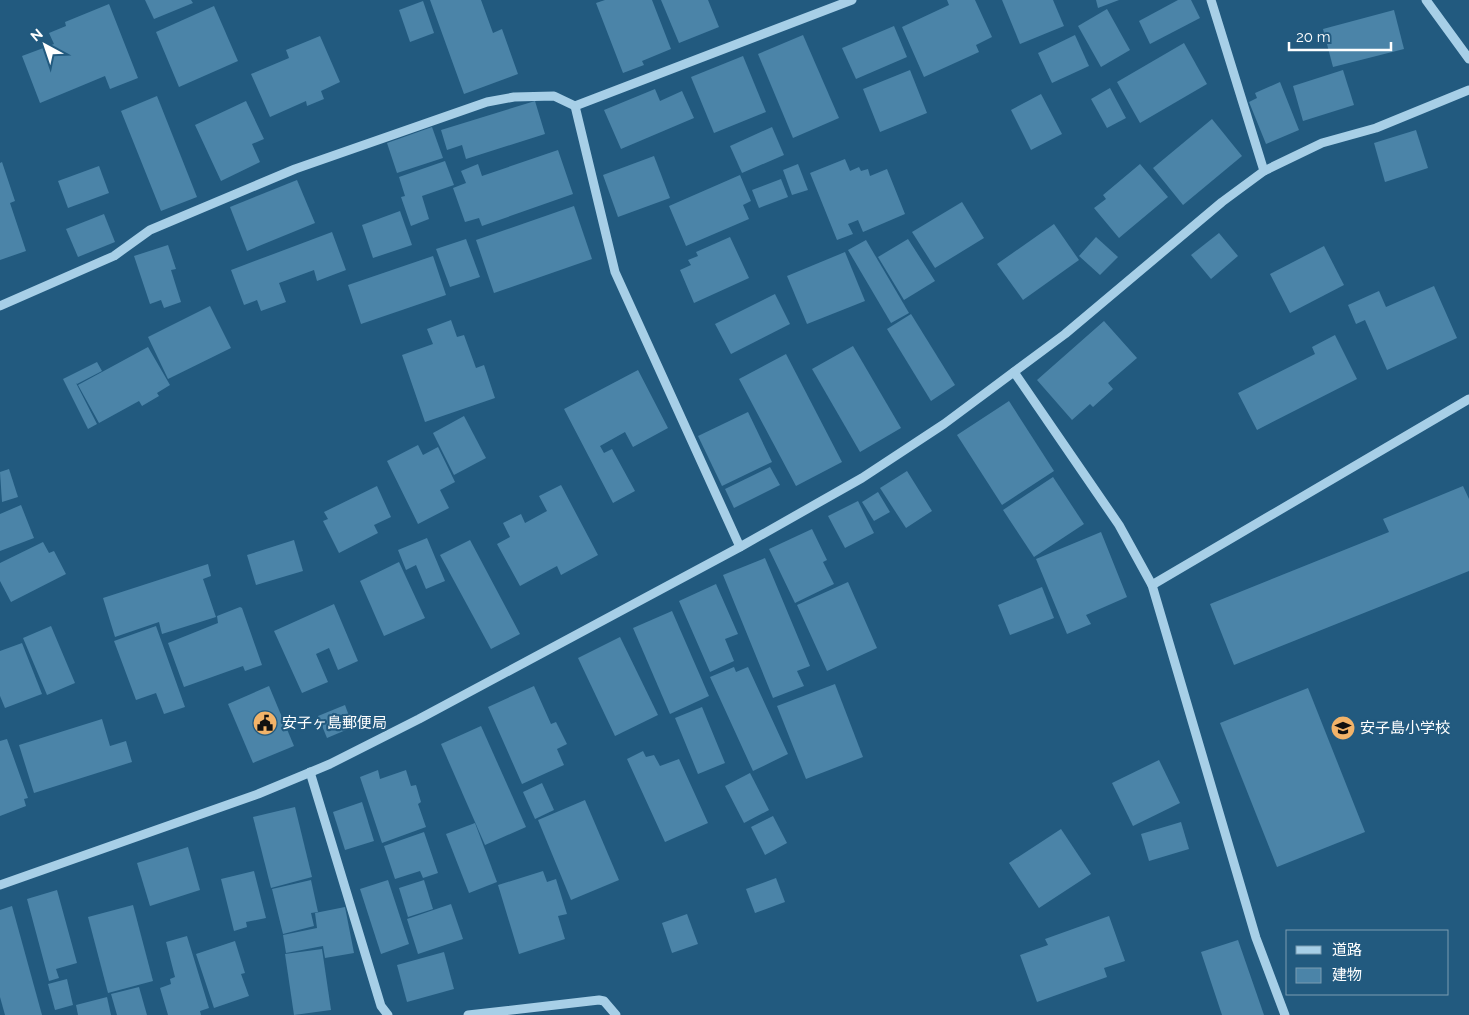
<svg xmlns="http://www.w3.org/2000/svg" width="1469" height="1015" font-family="Raleway,'Noto Sans JP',sans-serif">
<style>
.building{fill:#4b84a8}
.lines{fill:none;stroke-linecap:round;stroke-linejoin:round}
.minor{stroke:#a7cfe7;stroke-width:9}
.labels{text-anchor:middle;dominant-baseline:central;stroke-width:4.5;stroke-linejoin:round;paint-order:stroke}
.poi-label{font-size:15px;fill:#fff;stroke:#225a7f;text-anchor:start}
</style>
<rect width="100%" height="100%" fill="#225a7f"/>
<g class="building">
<path d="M145,0H191L193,3L154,19Z"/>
<path d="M430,0H481L493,33L502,29L518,74L464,94Z"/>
<path d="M605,0H652L671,49L642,61L644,65L623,73L596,3Z"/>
<path d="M661,0H708L719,27L679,43Z"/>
<path d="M947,0H975L992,37L976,45L979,52L924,77L902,27L949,5Z"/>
<path d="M1002,0H1053L1064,26L1020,44Z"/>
<path d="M1096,0H1119L1098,8Z"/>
<path d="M1178,0H1191L1200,18L1150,44L1139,21Z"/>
<path d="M423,1L434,33L410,42L399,10Z"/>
<path d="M109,4L138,78L110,89L105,76L40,103L22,56L54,44L49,33L66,26L65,22Z"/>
<path d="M214,6L238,61L179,87L156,32Z"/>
<path d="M1107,9L1130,50L1101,67L1078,26Z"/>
<path d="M1394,10L1404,49L1333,67L1323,29Z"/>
<path d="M894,26L907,57L856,79L842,48Z"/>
<path d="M803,35L839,118L793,138L758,54Z"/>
<path d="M1075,35L1089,66L1052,83L1038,53Z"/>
<path d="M320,36L340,82L321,91L324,99L307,106L306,101L270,117L251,74L289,58L286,50Z"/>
<path d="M1184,43L1207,84L1140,123L1117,82Z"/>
<path d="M743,56L766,112L714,133L691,77Z"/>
<path d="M910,70L927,113L880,132L863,89Z"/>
<path d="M1343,70L1354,105L1303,121L1293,86Z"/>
<path d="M1280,82L1299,130L1266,144L1249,102L1257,98L1255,93Z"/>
<path d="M1110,88L1126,118L1107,128L1091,99Z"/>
<path d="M655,89L660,101L682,91L694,118L621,149L604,110Z"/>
<path d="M1041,94L1062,134L1031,150L1011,110Z"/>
<path d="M157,96L197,197L161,211L121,111Z"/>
<path d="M246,101L264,139L252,144L260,162L221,181L195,125Z"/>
<path d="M535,101L545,134L466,159L462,145L447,150L441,130Z"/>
<path d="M1212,119L1242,156L1183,205L1153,168Z"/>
<path d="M432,127L443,158L397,173L387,143Z"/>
<path d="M772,127L784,155L742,173L730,146Z"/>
<path d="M1416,130L1428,168L1385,182L1374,143Z"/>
<path d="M558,150L573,194L482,226L479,218L465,222L453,188L466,183L461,171L478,164L482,176Z"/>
<path d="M654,156L670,198L618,217L603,175Z"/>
<path d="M845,159L850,171L859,167L861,171L868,169L870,176L887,169L905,214L863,232L858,220L848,224L853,234L837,240L810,173Z"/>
<path d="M445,161L454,185L422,196L429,219L411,226L401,197L405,196L399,177Z"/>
<path d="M2,162L15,201L10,203L26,251L0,260V163Z"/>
<path d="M798,164L808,190L792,195L783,170Z"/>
<path d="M1140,164L1168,197L1119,238L1094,208L1106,199L1103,195Z"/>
<path d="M99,166L109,193L68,208L58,181Z"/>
<path d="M740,175L751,201L743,205L749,219L686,246L669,206Z"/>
<path d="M781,179L788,197L759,208L752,190Z"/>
<path d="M297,180L315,223L247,251L230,207Z"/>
<path d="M962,202L984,238L935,268L912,232Z"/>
<path d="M574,206L592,259L494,293L476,240Z"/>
<path d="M400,211L412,245L373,258L362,225Z"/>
<path d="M104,214L115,242L78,257L66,229Z"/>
<path d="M1054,224L1079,260L1023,300L997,264Z"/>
<path d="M332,232L346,270L317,281L314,270L279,283L286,302L261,311L257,300L244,305L231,270Z"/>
<path d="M1219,233L1238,256L1211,279L1191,255Z"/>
<path d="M730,237L749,278L694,303L680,270L691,265L688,260L698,256L696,252Z"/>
<path d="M1096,237L1118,257L1100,275L1079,256Z"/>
<path d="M466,239L480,277L450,287L436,249Z"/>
<path d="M908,239L935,281L904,300L878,257Z"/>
<path d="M866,240L909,313L891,323L848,250Z"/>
<path d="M168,245L176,269L171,270L181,302L164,308L161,300L150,304L134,256Z"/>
<path d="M1324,246L1344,285L1290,313L1270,274Z"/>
<path d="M845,252L865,301L807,324L787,276Z"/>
<path d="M433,256L446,295L361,324L348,285Z"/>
<path d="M1434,286L1457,338L1387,370L1365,320L1356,324L1348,305L1379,291L1386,307Z"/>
<path d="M775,294L790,324L731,354L715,324Z"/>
<path d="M210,306L231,348L168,379L148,337Z"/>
<path d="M911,314L955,385L931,401L887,329Z"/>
<path d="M451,320L457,337L464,335L476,368L484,365L495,398L425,422L402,355L433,344L427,329Z"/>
<path d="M1104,321L1137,358L1108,383L1113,389L1093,407L1090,404L1072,420L1037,380Z"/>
<path d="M1335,335L1357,379L1257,430L1238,393L1315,354L1312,347Z"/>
<path d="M853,346L901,428L860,452L812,369Z"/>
<path d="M148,347L170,385L157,393L159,396L142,406L139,401L99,423L78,385Z"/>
<path d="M786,354L842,462L796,486L739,379Z"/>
<path d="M97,362L102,371L77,384L76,383L97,424L88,429L63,379Z"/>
<path d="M638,370L668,428L633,447L625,432L600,446L604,453L612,449L635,491L613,503L564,409Z"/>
<path d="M1009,401L1054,471L1002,505L957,435Z"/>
<path d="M748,412L772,462L722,486L698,436Z"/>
<path d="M464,416L486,458L454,475L433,433Z"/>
<path d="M418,445L423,455L438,447L455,482L440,490L449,508L418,524L387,461Z"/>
<path d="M770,467L780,485L734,508L725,489Z"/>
<path d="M9,469L18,497L2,502L0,472Z"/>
<path d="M907,471L932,511L906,528L880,488Z"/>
<path d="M1053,477L1084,524L1034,557L1003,510Z"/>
<path d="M561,485L598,555L561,575L557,566L520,586L497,544L510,537L503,523L521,514L525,523L547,511L539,496Z"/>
<path d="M377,486L391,517L374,525L378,533L339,553L323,521L328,519L324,512Z"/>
<path d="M1463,486L1469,499V571L1234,665L1210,604L1389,532L1383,519Z"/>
<path d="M878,492L890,512L874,521L862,502Z"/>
<path d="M858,501L874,533L845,548L828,516Z"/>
<path d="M21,505L34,538L0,551V514Z"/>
<path d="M812,529L827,560L823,562L834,584L795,603L769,549Z"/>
<path d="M1101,532L1127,597L1086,615L1091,624L1067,634L1036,559Z"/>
<path d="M427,538L445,581L426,589L416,565L406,570L398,550Z"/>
<path d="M294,540L303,571L256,585L247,555Z"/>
<path d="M470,540L520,634L491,649L440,555Z"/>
<path d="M43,542L49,553L54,551L66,574L11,602L0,581V563Z"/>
<path d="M765,558L810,666L797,671L804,686L773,698L723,575Z"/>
<path d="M399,562L425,618L384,636L360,581Z"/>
<path d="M208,564L211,576L203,579L216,617L162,634L159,622L115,637L103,598Z"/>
<path d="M848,582L877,648L827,671L797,605Z"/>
<path d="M716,584L738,634L725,639L734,661L710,672L679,601Z"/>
<path d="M1042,587L1054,618L1010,635L998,605Z"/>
<path d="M334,604L358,661L338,670L329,648L316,654L328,682L302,693L274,631Z"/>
<path d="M240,607L242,608L262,665L245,671L243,666L184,687L168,643L218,623L217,616Z"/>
<path d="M672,611L709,696L670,714L633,628Z"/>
<path d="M51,626L75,683L47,695L23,638Z"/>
<path d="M156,626L185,707L164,714L156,693L136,700L114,641Z"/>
<path d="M620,637L658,715L615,736L578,658Z"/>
<path d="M22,643L42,694L5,708L0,696V651Z"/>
<path d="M734,667L736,672L748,667L788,754L753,771L710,677Z"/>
<path d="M835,684L863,757L806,779L777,706Z"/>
<path d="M269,686L294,746L253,763L228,704Z"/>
<path d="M534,686L551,724L556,722L567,744L557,749L564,765L522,784L488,707Z"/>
<path d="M1308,688L1365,832L1277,867L1220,723Z"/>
<path d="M345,705L353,727L327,738L318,716Z"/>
<path d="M702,707L725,763L698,774L675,718Z"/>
<path d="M102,719L110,746L126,741L132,762L34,793L19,745Z"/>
<path d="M481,726L526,827L485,845L441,744Z"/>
<path d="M7,739L28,798L24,799L26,806L0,816V741Z"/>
<path d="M643,751L646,757L654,755L660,766L679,759L708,823L665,842L627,759Z"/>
<path d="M1159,760L1180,803L1133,826L1112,783Z"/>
<path d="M378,770L380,779L406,770L411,786L416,785L421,802L418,804L426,827L382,843L360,777Z"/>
<path d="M750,773L769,810L744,823L725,786Z"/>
<path d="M542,783L554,810L535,819L523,792Z"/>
<path d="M585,800L619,880L571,900L538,820Z"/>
<path d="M362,802L374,841L345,850L333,812Z"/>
<path d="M295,807L312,877L271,888L253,817Z"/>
<path d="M773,816L787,843L765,855L751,827Z"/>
<path d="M1181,822L1189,849L1149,861L1141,834Z"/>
<path d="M475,823L497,882L469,893L446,834Z"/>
<path d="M1061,829L1091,874L1039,908L1009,863Z"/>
<path d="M424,832L438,873L423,878L420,871L395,879L384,846Z"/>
<path d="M188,847L200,890L150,906L137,863Z"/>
<path d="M254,871L266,918L246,922L247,927L234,931L221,879Z"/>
<path d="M543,871L547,882L556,879L567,914L558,916L565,939L519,954L498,885Z"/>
<path d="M776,878L785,902L755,913L746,889Z"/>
<path d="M311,880L318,912L311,913L314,926L283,934L272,889Z"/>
<path d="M388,880L409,944L381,954L360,889Z"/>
<path d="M424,880L433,909L408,917L399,888Z"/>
<path d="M57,890L77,963L56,969L59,978L49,981L27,899Z"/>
<path d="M451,904L463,939L418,954L407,919Z"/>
<path d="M133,905L153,981L108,993L88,917Z"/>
<path d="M12,906L42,1015H5L0,997V910Z"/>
<path d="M345,907L354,953L325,958L323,946L286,953L283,935L317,928L315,913Z"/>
<path d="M687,914L698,944L672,953L662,923Z"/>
<path d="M1109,916L1125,961L1104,968L1107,977L1037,1002L1020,955L1048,945L1045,939Z"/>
<path d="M187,936L209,1008L200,1011L201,1015H168L160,988L171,984L170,979L175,977L166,942Z"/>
<path d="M1238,940L1264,1015H1222L1201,952Z"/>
<path d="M235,941L245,973L241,974L249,996L214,1008L196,954Z"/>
<path d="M322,949L331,1010L294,1015L285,954Z"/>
<path d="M444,952L454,989L407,1002L397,965Z"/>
<path d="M67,979L73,1005L55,1010L48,984Z"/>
<path d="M139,987L147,1015H117L111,994Z"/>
<path d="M107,997L111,1015H78L76,1005Z"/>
</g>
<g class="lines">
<g class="minor">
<path d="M1211,0L1264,171"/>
<path d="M1426,0L1469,59"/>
<path d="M575,106L615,272L740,547"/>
<path d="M0,306L114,256L150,230L295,169L487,102L514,97L554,96L575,106L852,0"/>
<path d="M1014,372L1119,525L1152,585L1256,938L1285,1015"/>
<path d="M1152,585L1469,399"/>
<path d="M310,772L381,1006L388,1015"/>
<path d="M0,885L258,794L330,764L419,719L740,547L862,478L944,424L1065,334L1222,202L1264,171L1322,143L1376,128L1469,90"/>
<path d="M468,1015L599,1000L604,1001L616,1015"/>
</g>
</g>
<defs>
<symbol id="civic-disc" viewBox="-11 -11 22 22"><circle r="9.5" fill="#f2b369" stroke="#225a7f"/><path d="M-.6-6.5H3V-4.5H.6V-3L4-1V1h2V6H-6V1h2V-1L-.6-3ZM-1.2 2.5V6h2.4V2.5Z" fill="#111"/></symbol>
<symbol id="school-disc" viewBox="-11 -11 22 22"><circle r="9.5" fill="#f2b369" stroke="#225a7f"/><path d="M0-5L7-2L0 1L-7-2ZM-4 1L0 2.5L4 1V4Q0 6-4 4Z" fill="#111"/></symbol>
</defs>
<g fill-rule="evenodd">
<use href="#civic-disc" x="251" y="709" width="28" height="28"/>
<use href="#school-disc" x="1329" y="714" width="28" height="28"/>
</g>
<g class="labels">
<g class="poi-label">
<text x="282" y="723">安子ヶ島郵便局</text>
<text x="1360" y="728">安子島小学校</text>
</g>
</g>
<rect x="1286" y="930" width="162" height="65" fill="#225a7f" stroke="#7a9cb2"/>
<rect x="1296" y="946" width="25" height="8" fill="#a7cfe7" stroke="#7a9cb2"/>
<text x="1332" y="955" font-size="15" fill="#ffffff">道路</text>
<rect x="1296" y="968" width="25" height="15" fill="#4b84a8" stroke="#7a9cb2"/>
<text x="1332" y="980" font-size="15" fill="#ffffff">建物</text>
<g transform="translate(45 45) rotate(320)" stroke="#225a7f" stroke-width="4" paint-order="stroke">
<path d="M0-4L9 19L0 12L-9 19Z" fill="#ffffff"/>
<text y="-8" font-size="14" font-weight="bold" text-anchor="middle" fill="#ffffff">N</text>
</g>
<path d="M1289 42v8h102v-8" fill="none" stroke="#ffffff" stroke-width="2.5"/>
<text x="1296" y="42" font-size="15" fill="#ffffff" stroke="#225a7f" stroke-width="4" paint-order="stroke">20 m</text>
</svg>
